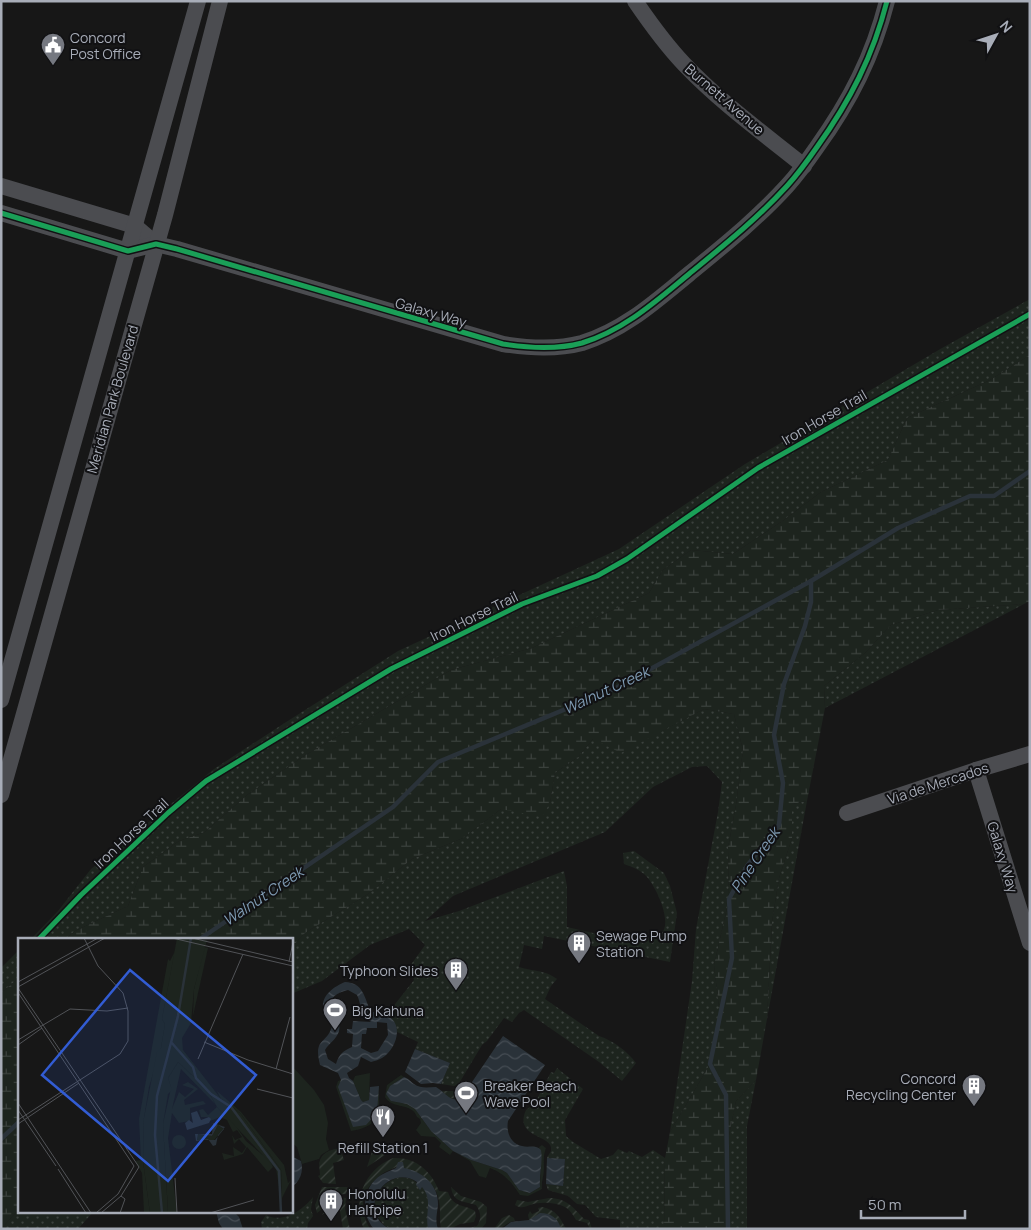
<svg xmlns="http://www.w3.org/2000/svg" width="1031" height="1230" font-family="Manrope,sans-serif">
<style>
.grass{fill:url(#grass-dots)}
.wetland{fill:url(#wetland-marsh)}
.garden{fill:url(#garden-furrows)}
.pitch{fill:#1d241e}
.water{fill:url(#water-waves);fill-rule:evenodd}
.lines{fill:none;stroke-linecap:round;stroke-linejoin:round}
.stream{stroke:#2a3239;stroke-width:4.5}
.minor{stroke:#4b4c50;stroke-width:16}
.cycleway-casing{stroke:#111113;stroke-width:8}
.cycleway{stroke:#1a9f57;stroke-width:5}
.labels{text-anchor:middle;dominant-baseline:central;stroke-width:4;stroke-linejoin:round;paint-order:stroke}
.poi-label{font-size:14px;fill:#a8adb8;stroke:#111113;text-anchor:start}
.street-label{font-size:14px;fill:#a8adb8;stroke:#111113}
.water-label{font-size:15px;font-style:italic;fill:#7f9bb3;stroke:#111113}
.inset-river{fill:none;stroke:#2a3239;stroke-width:2.5}
.inset-road{fill:none;stroke:#515357;stroke-width:1}
.view{fill:#325cd3;fill-opacity:0.15;stroke:#325cd3;stroke-width:2.5}
.inset-edge{fill:none;stroke:#a8adb8;stroke-width:2.5}
</style>
<defs>
<pattern id="grass-dots" width="8" height="8" patternUnits="userSpaceOnUse" patternTransform="scale(1.25)"><rect width="8" height="8" fill="#1d241e"/><path d="M2 2h.1M6 6h.1" fill="none" stroke="#3b413d" stroke-width="1.8" stroke-linecap="round"/></pattern>
<pattern id="wetland-marsh" width="20" height="14" patternUnits="userSpaceOnUse" patternTransform="scale(1.25)"><rect width="20" height="14" fill="#1d241e"/><path d="M1 5h8M5 5V1M11 12h8M15 12V8" fill="none" stroke="#3b413d"/></pattern>
<pattern id="garden-furrows" width="10" height="10" patternUnits="userSpaceOnUse" patternTransform="scale(1.25)"><rect width="10" height="10" fill="#1d241e"/><path d="M-1 1l2-2M0 10L10 0M9 11l2-2" fill="none" stroke="#3b413d"/></pattern>
<pattern id="water-waves" width="16" height="10" patternUnits="userSpaceOnUse" patternTransform="scale(1.25)"><rect width="16" height="10" fill="#2a3239"/><path d="M0 5q4-4 8 0t8 0" fill="none" stroke="#464d54"/></pattern>
</defs>
<rect width="100%" height="100%" fill="#171717"/>
<g class="grass">
<path d="M1030,299V355L990,380L907,418L888,460L821,492L784,520L733,554L691,550L663,570L649,593L532,648L451,670L304,756L247,795L205,832L179,841L143,867L128,906L75,931L65,939H31L58,911L91,869L214,769L283,724L398,651L619,549L745,464L942,348Z"/>
<path d="M1024,604L825,708L824,686L865,653L891,625L938,610Z"/>
<path d="M704,709L734,714L743,750L736,805L728,848L729,899L714,965L720,1016L710,1064L670,1132L692,981L696,929L718,812L722,782L707,766L692,767L653,787L605,832L453,896L425,921L459,911L564,871L567,886V927L606,936L608,942C614,941 621,939 627,938C636,937 650,939 658,936C676,927 656,887 647,877C641,870 632,867 624,864L623,853L634,851L664,873L670,886L677,913L670,962L544,936L542,949L524,945L519,967C534,972 543,969 557,979L551,986L545,999L599,1036C614,1041 627,1051 636,1063L622,1081L599,1062L524,1010L519,1013L512,1022L504,1018L487,1041L482,1045L458,1085L454,1086L441,1084L450,1063L415,1049L418,1042L397,1032L392,1019L390,1017L392,1008L414,980L410,966L425,945L409,929L370,945L322,981L291,994V948L305,933L368,894L412,859L463,838L501,809L550,803L555,773L578,757L593,739L654,735Z"/>
<path d="M807,801L767,1019L772,922L779,878L792,838V804Z"/>
<path d="M19,950V978L1,993V968Z"/>
<path d="M557,1068L583,1089L565,1120L566,1136L573,1142L601,1159L613,1155L618,1149L627,1153L629,1151L642,1157L653,1150L665,1158L664,1229H620V1220L596,1217L585,1205L577,1204L568,1196L548,1190L546,1184L563,1186L565,1160L547,1158C548,1155 550,1153 551,1151C555,1134 513,1139 526,1110L535,1103L551,1072L554,1073Z"/>
<path d="M756,1080L747,1126V1229H728L727,1145L736,1101Z"/>
<path d="M400,1177C410,1178 416,1179 420,1189L422,1186C434,1202 425,1212 429,1229C417,1229 401,1230 390,1228C386,1227 383,1225 381,1221C367,1204 379,1182 400,1177Z"/>
<path d="M313,1197L311,1209L313,1216L308,1223L307,1229H262L261,1222L266,1215C283,1224 303,1210 313,1197Z"/>
<path d="M19,1209V1211H94L78,1229H1Z"/>
</g>
<g class="wetland">
<path d="M1030,355V601L1024,604L938,610L891,625L865,653L824,686L825,708L807,801L792,804V838L779,878L772,922L767,1019L756,1080L736,1101L727,1145L728,1229H664L665,1158L670,1132L710,1064L720,1016L714,965L729,899L728,848L736,805L743,750L734,714L704,709L621,753L593,739L578,757L555,773L550,803L542,817L501,809L463,838L412,859L368,894L305,933L291,948V939H65L75,931L128,906L143,867L179,841L205,832L247,795L304,756L451,670L532,648L649,593L663,570L691,550L733,554L784,520L821,492L888,460L907,418L990,380Z"/>
<path d="M19,978V1209L1,1229V993Z"/>
</g>
<g class="garden">
<path d="M442,1091H466L462,1096L456,1099L448,1098Z"/>
<path d="M374,1146L390,1149L388,1153L367,1167Z"/>
<path d="M340,1148L344,1160L333,1163L336,1184L323,1183L318,1176L320,1175L319,1163C322,1152 329,1150 340,1148Z"/>
<path d="M393,1158C415,1157 431,1170 439,1191L448,1192C453,1208 464,1204 475,1211L476,1216L474,1222L460,1224L450,1229H441C439,1219 441,1210 439,1201C436,1183 421,1171 403,1168V1163C397,1168 389,1169 382,1174C361,1190 358,1206 370,1229H364C352,1201 364,1170 393,1158Z"/>
<path d="M322,1187H348L346,1194C325,1195 331,1203 317,1213L315,1205Z"/>
<path d="M451,1187L461,1196L481,1202L487,1207L486,1223L481,1229H466L477,1226C482,1218 481,1213 476,1205C464,1201 453,1203 451,1187Z"/>
<path d="M339,1197L346,1198L345,1209L350,1229H343L339,1205H334L322,1215L334,1199Z"/>
<path d="M549,1198C566,1198 573,1207 584,1219L589,1220L592,1229H590L587,1223L576,1220C574,1217 572,1213 569,1210C561,1202 540,1201 530,1205C525,1207 521,1209 515,1205L517,1200L528,1202Z"/>
<path d="M542,1207C556,1210 560,1217 566,1229L532,1220H529L528,1215L530,1211L532,1214L539,1211L538,1208Z"/>
<path d="M509,1215L514,1218L515,1221C505,1222 505,1229 494,1229L502,1218Z"/>
</g>
<g class="pitch">
<path d="M291,1065L314,1090L324,1105L328,1123L326,1139L329,1150L321,1155L319,1159L302,1164L297,1147L291,1142Z"/>
<path d="M370,1073L369,1100L363,1102L361,1100L353,1081L355,1076Z"/>
<path d="M401,1075L404,1077L393,1084L391,1101L407,1104L415,1109L431,1131L453,1151L471,1160L502,1170L507,1173L519,1190L530,1193L540,1187L541,1153L539,1147L542,1145L546,1148C543,1156 544,1161 544,1169C544,1176 541,1182 542,1189L528,1196L520,1195C511,1182 505,1174 490,1168L486,1178L479,1176L470,1161L453,1151L450,1155L439,1147L441,1143L435,1137L421,1136L416,1130L421,1123L420,1119L417,1117C412,1102 393,1110 385,1097L387,1085Z"/>
<path d="M341,1080L374,1119L377,1113L379,1084C379,1111 383,1126 351,1131L336,1087L338,1081Z"/>
</g>
<g class="water">
<path d="M345,982C363,983 364,996 370,1010C376,1015 386,1013 392,1019C403,1030 394,1051 382,1058C379,1060 374,1061 371,1062L361,1057L358,1066L347,1073L349,1078L353,1081L361,1100L363,1102L369,1100L370,1087L379,1086L377,1113L366,1125L353,1127L338,1087L341,1080L338,1073L320,1065C313,1037 327,1045 332,1026C330,1021 326,1017 324,1012C319,997 333,987 345,982ZM348,990L357,995C362,1006 359,1013 371,1022L353,1021L352,1029H347V1033L353,1034L352,1047C343,1051 339,1054 336,1064L328,1059L325,1050C329,1043 337,1039 339,1031C343,1015 315,998 348,990ZM377,1022L387,1023L388,1035L378,1051L371,1053L361,1048L362,1034H366L367,1028H377Z"/>
<path d="M503,1036L545,1065L508,1121C506,1131 510,1144 522,1146C529,1148 536,1144 541,1150C543,1162 539,1174 540,1187L530,1193L519,1190L507,1173L502,1170L471,1160L453,1151L431,1131L415,1109L407,1104L391,1101L386,1094L390,1086L404,1077C409,1079 410,1081 414,1084C421,1089 429,1087 436,1087C449,1095 453,1108 466,1091Z"/>
<path d="M415,1049L450,1063L441,1084L433,1083L421,1084L405,1072Z"/>
<path d="M291,1156L301,1161C304,1172 300,1181 291,1188Z"/>
<path d="M547,1158L565,1159L563,1186L546,1184Z"/>
<path d="M398,1162H403L404,1168C422,1171 439,1185 438,1205C437,1214 435,1220 438,1229L428,1228C425,1212 433,1200 422,1187L420,1190L416,1185L417,1182C386,1162 355,1212 390,1229H374C359,1212 363,1183 385,1173C388,1171 393,1170 396,1168Z"/>
<path d="M216,1211H233L239,1217L243,1229H223L219,1223Z"/>
<path d="M540,1213C551,1213 558,1218 561,1229H502L511,1222L529,1220Z"/>
</g>
<g class="lines">
<g class="stream">
<path d="M200,939L393,807L438,762L614,689L811,581L898,528L970,496H994L1030,471"/>
<path d="M1,1139L19,1122"/>
<path d="M728,1229L726,1095L710,1064L732,958L729,899L747,866L779,825L783,783L774,735L784,684L805,626L811,602V581"/>
</g>
<g class="minor">
<path d="M635,1C650,23 666,45 684,64C720,102 763,133 804,166"/>
<path d="M1,186L135,226L156,244"/>
<path d="M1,213L128,251L156,244L177,249L503,344C528,348 556,350 582,343C624,330 655,302 689,274C723,246 757,219 787,186C798,174 808,160 817,147C850,101 873,56 887,1"/>
<path d="M1,700L198,1"/>
<path d="M976,770L1030,943"/>
<path d="M1,795L165,215L220,1"/>
<path d="M847,813L976,770L1030,754"/>
</g>
<defs>
<g id="cycleway">
<path d="M1,213L128,251L156,244L177,249L503,344C528,348 556,350 582,343C624,330 655,302 689,274C723,246 757,219 787,186C798,174 808,160 817,147C850,101 873,56 887,1"/>
<path d="M39,939L81,895L168,813L206,781L391,669L522,604L597,576L627,559L758,468L1030,314"/>
</g>
</defs>
<use href="#cycleway" class="cycleway-casing"/>
<use href="#cycleway" class="cycleway"/>
</g>
<defs>
<symbol id="civic-pin" viewBox="-11 -11 22 30"><path d="M0 17L-7.5 6A9.5 9.5 0 1 1 7.5 6Z" fill="#757880" stroke="#111113"/><path d="M-.6-6.5H3V-4.5H.6V-3L4-1V1h2V6H-6V1h2V-1L-.6-3ZM-1.2 2.5V6h2.4V2.5Z" fill="#fff"/></symbol>
<symbol id="building-pin" viewBox="-11 -11 22 30"><path d="M0 17L-7.5 6A9.5 9.5 0 1 1 7.5 6Z" fill="#757880" stroke="#111113"/><path d="M-4-6H4V6H1V3H-1V6H-4ZM-2.5-4.3h1.7v1.8h-1.7ZM.8-4.3h1.7v1.8H.8ZM-2.5-1h1.7V.8h-1.7ZM.8-1h1.7V.8H.8Z" fill="#fff"/></symbol>
<symbol id="stadium-pin" viewBox="-11 -11 22 30"><path d="M0 17L-7.5 6A9.5 9.5 0 1 1 7.5 6Z" fill="#757880" stroke="#111113"/><path d="M0-5a6.5 5 0 1 0 0 10a6.5 5 0 1 0 0-10ZM-3.5-1.8h7v3.6h-7Z" fill="#fff"/></symbol>
<symbol id="restaurant-pin" viewBox="-11 -11 22 30"><path d="M0 17L-7.5 6A9.5 9.5 0 1 1 7.5 6Z" fill="#757880" stroke="#111113"/><path d="M-5-6h1v4h1v-4h1v4h1v-4h1v5L-1.5 .5V6h-2V.5L-5-1ZM5-6V6H3V1.5H1.5Q1.5-4 5-6Z" fill="#fff"/></symbol>
</defs>
<g fill-rule="evenodd">
<use href="#civic-pin" x="39" y="31" width="28" height="38"/>
<use href="#building-pin" x="565" y="929" width="28" height="38"/>
<use href="#building-pin" x="442" y="956" width="28" height="38"/>
<use href="#stadium-pin" x="321" y="996" width="28" height="38"/>
<use href="#building-pin" x="960" y="1072" width="28" height="38"/>
<use href="#stadium-pin" x="452" y="1079" width="28" height="38"/>
<use href="#restaurant-pin" x="369" y="1103" width="28" height="38"/>
<use href="#building-pin" x="317" y="1187" width="28" height="38"/>
</g>
<g class="labels">
<g class="poi-label">
<text x="70" y="37">Concord<tspan x="70" dy="16">Post Office</tspan></text>
<text x="596" y="935">Sewage Pump<tspan x="596" dy="16">Station</tspan></text>
<text x="438" y="970" text-anchor="end">Typhoon Slides</text>
<text x="352" y="1010">Big Kahuna</text>
<text x="956" y="1078" text-anchor="end">Concord<tspan x="956" dy="16">Recycling Center</tspan></text>
<text x="484" y="1085">Breaker Beach<tspan x="484" dy="16">Wave Pool</tspan></text>
<text x="383" y="1147" text-anchor="middle">Refill Station 1</text>
<text x="348" y="1193">Honolulu<tspan x="348" dy="16">Halfpipe</tspan></text>
</g>
<g class="street-label">
<text transform="translate(725 99) rotate(41)">Burnett Avenue</text>
<text transform="translate(431 312) rotate(16)">Galaxy Way</text>
<text transform="translate(112 399) rotate(-74)">Meridian Park Boulevard</text>
<text transform="translate(824 417) rotate(-30)">Iron Horse Trail</text>
<text transform="translate(474 616) rotate(-26)">Iron Horse Trail</text>
<text transform="translate(938 783) rotate(-18)">Via de Mercados</text>
<text transform="translate(131 833) rotate(-43)">Iron Horse Trail</text>
<text transform="translate(1003 857) rotate(73)">Galaxy Way</text>
</g>
<g class="water-label">
<text transform="translate(606 690) rotate(-25)">Walnut Creek</text>
<text transform="translate(755 860) rotate(-56)">Pine Creek</text>
<text transform="translate(263 896) rotate(-34)">Walnut Creek</text>
</g>
</g>
<g transform="translate(18 938)">
<rect width="275" height="275" fill="#171717"/>
<path d="M186,9L190,10L175,78L176,51ZM157,13L144,81L147,86L143,110L131,149L126,180L125,223L132,275H126L124,235L117,223L123,222L121,181L150,21L152,23ZM160,124L189,151L197,166L163,131L154,171L161,154L167,159L176,151L164,147L170,144L180,151L166,162L167,167L185,163L188,166L172,170V185L171,183L161,185L154,175L150,200L159,275H150L145,186L153,150L150,140ZM199,153L223,174L266,227L270,245L273,242L264,260L263,232L222,175L203,161ZM199,169L214,182L228,203L252,223L255,229L250,234L229,209L225,216L206,222L204,215L216,218L215,209L224,215L228,209L221,201L216,206L214,197L217,202L224,199L219,192L215,194L209,182L202,179L192,183L191,179H183L181,172L185,171L190,177ZM200,187L206,191L196,202H179L180,196L194,198Z" fill="#1d241e"/>
<path d="M159,0L189,2L176,51L173,85L164,100L165,112L203,161L222,175L263,232L264,266L258,231L199,169L189,151L160,124L150,140L154,152L150,156L145,186L150,275H132L125,223L126,180L139,114L143,110L147,86L144,81Z" fill="#1d241e"/>
<path d="M154 204a7 7 0 1 1 14 0a7 7 0 1 1-14 0Z" fill="#1d241e"/>
<path d="M179,173L183,182L191,179L193,181L191,185L169,192L167,185L171,182L175,185L173,175ZM195,185L207,189L200,197L198,207L195,208L190,201L178,203L177,196H194ZM200,187L206,191L197,202H179L180,196L194,198Z" fill="#2a3239" fill-rule="evenodd"/>
<path class="inset-river" d="M153,104L175,129L178,140L193,156L213,169L261,233L263,275M144,275L137,197L139,158L160,78L173,0"/>
<path class="inset-road" d="M154,0L275,28M174,0L275,24M271,24L275,4M0,44L80,0M0,49L87,0M0,50L121,229L103,258L83,275M1,56L116,228L100,256L78,275M0,102L52,71L89,73L110,70M186,104L230,122L275,136M0,107L24,90M180,121L225,16M258,131L272,79M239,151L275,160M0,165L73,275M0,172L38,228M0,182L102,116L110,103V73L105,55L80,28L66,0M0,186L61,145M40,231L68,275M157,240L159,275M102,275L107,261L103,258M192,275L236,262"/>
<path class="view" d="M112,32L238,137L150,243L24,137Z"/>
<rect width="275" height="275" class="inset-edge"/>
</g>
<rect width="1031" height="1230" fill="none" stroke="#a8adb8" stroke-width="5"/>
<g transform="translate(996 35) rotate(50)" stroke="#111113" stroke-width="4" paint-order="stroke">
<path d="M0-4L9 19L0 12L-9 19Z" fill="#a8adb8"/>
<text y="-8" font-size="14" font-weight="bold" text-anchor="middle" fill="#a8adb8">N</text>
</g>
<path d="M861 1210v8h104v-8" fill="none" stroke="#a8adb8" stroke-width="2.5"/>
<text x="868" y="1210" font-size="15" fill="#a8adb8" stroke="#111113" stroke-width="4" paint-order="stroke">50 m</text>
</svg>
